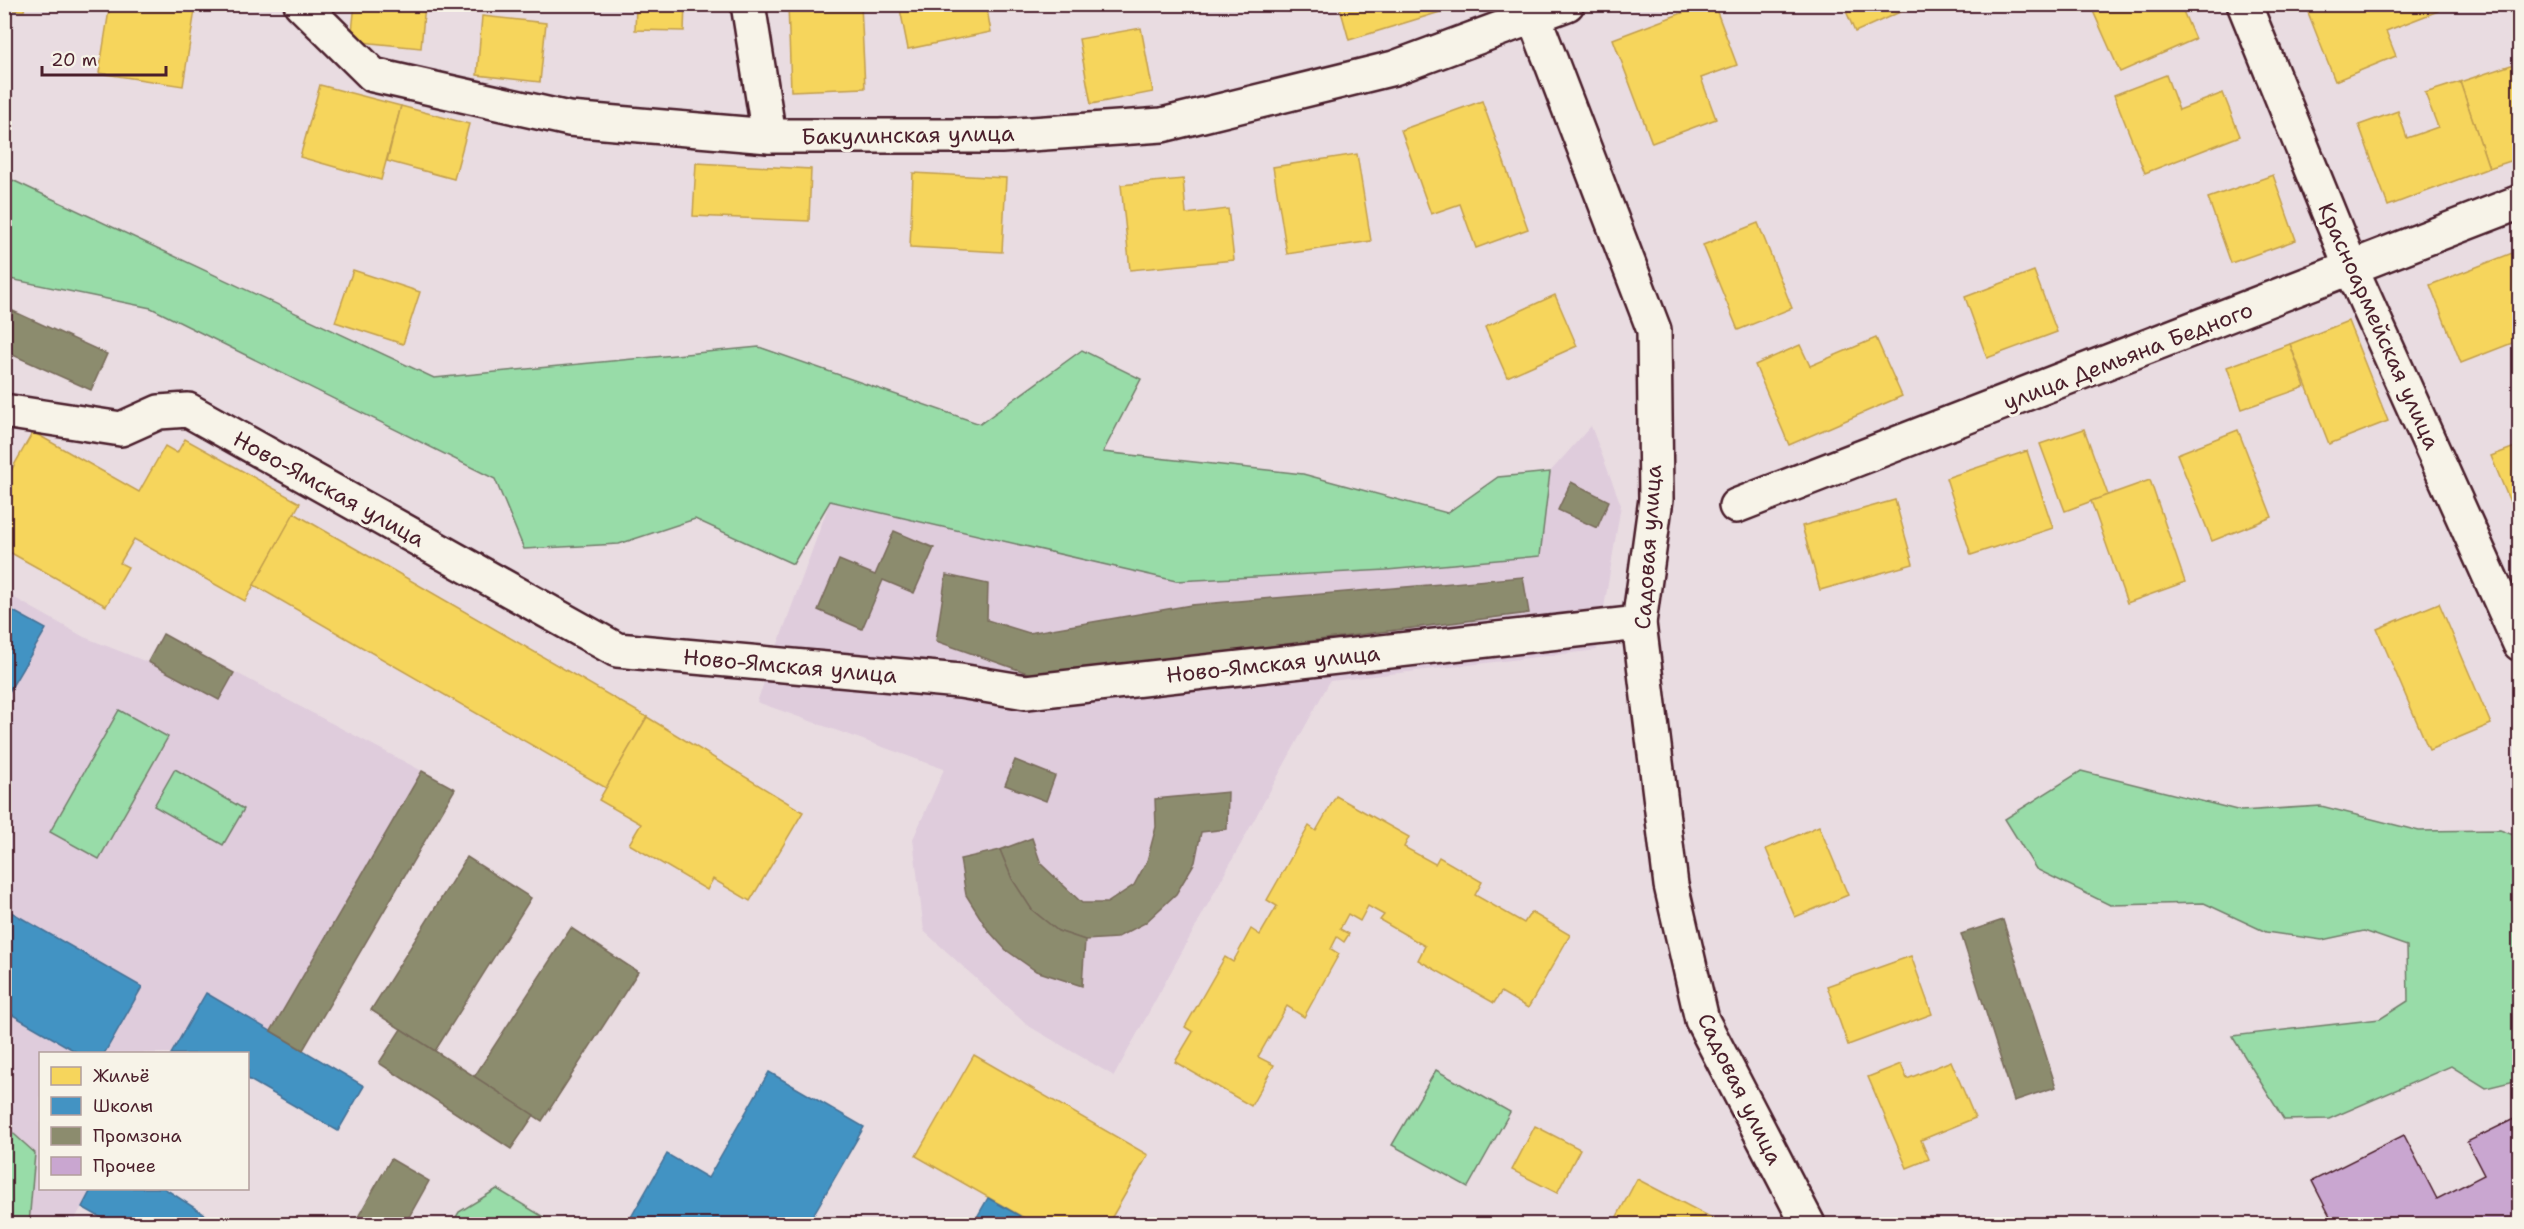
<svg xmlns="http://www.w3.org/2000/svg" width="2524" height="1229" font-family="'Shantell Sans',sans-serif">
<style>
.built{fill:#dfccdc}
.green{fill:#98dca8;stroke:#717e6a;stroke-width:1.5}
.homes{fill:#f6d55c;stroke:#c29e4d;stroke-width:1.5}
.schools{fill:#4393c3;stroke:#457095;stroke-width:1.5}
.industry{fill:#8c8c6e;stroke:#786b5a;stroke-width:1.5}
.building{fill:#c9a6d0;stroke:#4a1f2b;stroke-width:1.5}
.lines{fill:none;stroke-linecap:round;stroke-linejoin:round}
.minor-casing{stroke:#4a1f2b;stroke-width:38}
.tertiary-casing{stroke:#4a1f2b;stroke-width:38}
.minor{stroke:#f7f3e8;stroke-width:33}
.tertiary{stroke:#f7f3e8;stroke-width:33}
.labels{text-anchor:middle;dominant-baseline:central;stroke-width:6;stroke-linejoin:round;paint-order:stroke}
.street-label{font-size:22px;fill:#4a1f2b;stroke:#f7f3e8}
</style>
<rect width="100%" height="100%" fill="#e9dce1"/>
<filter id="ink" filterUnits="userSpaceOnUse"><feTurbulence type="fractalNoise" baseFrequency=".0167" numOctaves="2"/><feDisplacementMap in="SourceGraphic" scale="12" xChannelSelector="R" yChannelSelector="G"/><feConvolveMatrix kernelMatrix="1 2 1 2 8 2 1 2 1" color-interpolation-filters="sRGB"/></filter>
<g filter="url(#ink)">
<g class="built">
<path d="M1591,426L1621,505L1597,650L1330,681L1114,1076L1027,1025L924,931L913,839L944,769L757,702L830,501L1176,581L1540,555L1550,472Z"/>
<path d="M4,592L84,637L147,662L163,634L422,771L271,1031L206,993L171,1053L40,1054V1188L92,1189L72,1224H5Z"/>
</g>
<g class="green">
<path d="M8,178L434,378L759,347L980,424L1082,350L1141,379L1103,452L1303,474L1447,513L1498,477L1550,472L1540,556L1387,570L1176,581L830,501L793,564L695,519L619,544L524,549L495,479L151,308L5,278L4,189Z"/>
<path d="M119,710L168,737L99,859L50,832Z"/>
<path d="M175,769L244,809L223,845L154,806Z"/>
<path d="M2081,771L2241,811L2321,806L2419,831L2500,830L2519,837V1080L2486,1088L2451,1066L2329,1119L2284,1120L2232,1036L2380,1019L2408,1001L2407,946L2364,931L2322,940L2266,932L2204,903L2110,905L2036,869L2005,819Z"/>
<path d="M1436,1070L1510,1112L1468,1187L1392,1145Z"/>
<path d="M5,1126L35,1153L29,1224H5Z"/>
<path d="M497,1189L555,1224H452L459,1212Z"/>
</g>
<g class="homes">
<path d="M4,4H25L24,11L4,9Z"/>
<path d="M110,4H167L195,10L183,86L99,73Z"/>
<path d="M355,4H425L421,48L351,41Z"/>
<path d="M562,4H685L684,31L635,30L636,7Z"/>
<path d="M788,4H861L865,88L791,91Z"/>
<path d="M899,4H986L991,32L908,49Z"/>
<path d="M1339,4H1448L1450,9L1349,40Z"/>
<path d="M1706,4H1714L1737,65L1701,78L1716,119L1652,143L1613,39Z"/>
<path d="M1843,4H1918L1855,32Z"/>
<path d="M2107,4H2180L2195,39L2120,72L2093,11Z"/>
<path d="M2320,4H2435L2438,11L2386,31L2396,56L2335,81L2307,10Z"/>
<path d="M482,16L546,23L540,82L477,75Z"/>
<path d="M1141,28L1153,92L1091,104L1079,39Z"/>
<path d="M2520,62V158L2489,168L2460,82Z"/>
<path d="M2166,75L2179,110L2223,93L2240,136L2145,173L2114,95Z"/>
<path d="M2460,82L2489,168L2388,206L2359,125L2398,111L2407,138L2438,127L2425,93Z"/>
<path d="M320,85L401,106L381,180L300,157Z"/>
<path d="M1482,101L1528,229L1476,248L1460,204L1431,214L1401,130Z"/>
<path d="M401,106L469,124L454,179L387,161Z"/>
<path d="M1357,154L1371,241L1287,254L1273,167Z"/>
<path d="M696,163L811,169L809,221L693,216Z"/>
<path d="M913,173L1006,178L1002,252L910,247Z"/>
<path d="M2273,175L2296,240L2231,263L2208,198Z"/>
<path d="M1183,179L1186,214L1228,209L1234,260L1130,270L1121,185Z"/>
<path d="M1758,223L1792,308L1738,330L1703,245Z"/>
<path d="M2520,250V303L2516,305L2520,313V340L2461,363L2430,285Z"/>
<path d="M353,270L420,292L403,344L335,322Z"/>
<path d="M2034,271L2057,332L1987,358L1965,297Z"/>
<path d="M1555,295L1577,346L1507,377L1485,327Z"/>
<path d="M2348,321L2388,421L2329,444L2290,344Z"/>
<path d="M1876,338L1902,396L1789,445L1755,365L1800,345L1810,366Z"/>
<path d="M2290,344L2305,387L2242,409L2227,367Z"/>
<path d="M2084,429L2108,495L2065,511L2040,444Z"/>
<path d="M2238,430L2272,517L2212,541L2177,454Z"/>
<path d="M33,432L139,492L165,446L177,453L185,439L300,503L245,601L134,539L120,563L128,567L106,606L4,549V483Z"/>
<path d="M2520,445V498L2510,502L2491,456Z"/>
<path d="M2027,451L2053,528L1971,555L1946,478Z"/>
<path d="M2150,480L2185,582L2127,603L2091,501Z"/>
<path d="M1895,500L1913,564L1820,590L1802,526Z"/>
<path d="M294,513L647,717L606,788L254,585Z"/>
<path d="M2439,603L2491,724L2429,750L2377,629Z"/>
<path d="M647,717L803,812L750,901L713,879L707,890L629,844L641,824L599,800Z"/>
<path d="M1336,796L1409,837L1404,847L1435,864L1439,857L1482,882L1475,895L1524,923L1531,912L1570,935L1528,1008L1501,992L1494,1003L1418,960L1425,946L1380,920L1384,915L1368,906L1360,921L1348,914L1340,929L1349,934L1344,942L1337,937L1331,949L1339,954L1304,1017L1287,1006L1258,1057L1274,1065L1251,1106L1175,1062L1193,1032L1185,1027L1225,957L1233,962L1251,929L1260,935L1277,906L1267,900L1309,826L1316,831Z"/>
<path d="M1819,826L1848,895L1795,917L1766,849Z"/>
<path d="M1911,956L1932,1014L1848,1045L1827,986Z"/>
<path d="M974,1055L1148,1155L1108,1224H1035L916,1156Z"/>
<path d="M1951,1061L1975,1118L1921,1140L1929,1159L1907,1168L1868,1077L1901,1064L1907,1079Z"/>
<path d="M1535,1126L1580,1149L1557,1193L1512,1170Z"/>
<path d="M1637,1179L1716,1220L1713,1224H1613Z"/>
</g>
<g class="schools">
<path d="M4,606L46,629L4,700Z"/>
<path d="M4,908L142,987L104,1054H80L4,1010Z"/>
<path d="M206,993L364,1086L338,1131L248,1079V1054H171Z"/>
<path d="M769,1072L864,1127L808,1224H639L630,1219L667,1154L708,1178Z"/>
<path d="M92,1188H164L207,1216L202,1224H112L82,1207Z"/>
<path d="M988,1198L1020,1216L1015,1224H973Z"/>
</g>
<g class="industry">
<path d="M4,307L107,354L91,390L4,351Z"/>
<path d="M1571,482L1609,501L1597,528L1558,510Z"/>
<path d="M894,531L934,548L914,593L883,580L862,629L818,610L839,560L875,575Z"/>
<path d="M946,575L988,584L987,620L1029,633L1191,605L1523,577L1529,613L1036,676L936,641Z"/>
<path d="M163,634L234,673L219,700L148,662Z"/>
<path d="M1015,760L1055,776L1046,801L1005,785Z"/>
<path d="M422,771L455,789L303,1050L271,1031Z"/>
<path d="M1228,792L1227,829L1201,832L1195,862L1176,894L1145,923L1116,938L1085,940L1058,931L1032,910L1012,879L1000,850L1032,838L1041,864L1082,903H1107L1134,885L1147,861L1156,827L1155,799Z"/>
<path d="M1000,850L1012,879L1032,910L1058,931L1085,940L1082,986L1036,971L1006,950L988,930L966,895L960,859Z"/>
<path d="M467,857L531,898L435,1051L371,1010Z"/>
<path d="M2003,920L2056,1087L2014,1101L1961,934Z"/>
<path d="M571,928L638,972L542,1121L474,1077Z"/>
<path d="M401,1029L534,1115L511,1149L379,1063Z"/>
<path d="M391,1159L429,1181L405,1224H354Z"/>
</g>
<path class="building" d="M2520,1116V1224H2334L2312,1181L2404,1135L2437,1199L2484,1175L2467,1142Z"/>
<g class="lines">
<defs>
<g id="minor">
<path d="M301,4L373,75L569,119L769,136H1001L1162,125L1394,68L1567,4"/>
<path d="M748,4L769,136"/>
<path d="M2244,4L2352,270L2520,644"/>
<path d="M4,411L121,429L159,412L188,410L617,650L960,681L1026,692L1639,623"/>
<path d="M1736,506L2520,202"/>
</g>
<path id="tertiary" d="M1529,4L1654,330L1656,499L1639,623L1671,885L1702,1020L1808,1224"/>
</defs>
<use href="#minor" class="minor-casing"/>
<use href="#tertiary" class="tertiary-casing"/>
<use href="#minor" class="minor"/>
<use href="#tertiary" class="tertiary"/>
</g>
</g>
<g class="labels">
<g class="street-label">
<text transform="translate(908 135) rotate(-1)">Бакулинская улица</text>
<text transform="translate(2379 326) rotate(66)">Красноармейская улица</text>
<text transform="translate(2128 356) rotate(-21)">улица Демьяна Бедного</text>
<text transform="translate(329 489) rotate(29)">Ново-Ямская улица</text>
<text transform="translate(1648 547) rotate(-86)">Садовая улица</text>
<text transform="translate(1273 664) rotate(-6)">Ново-Ямская улица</text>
<text transform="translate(790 666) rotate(5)">Ново-Ямская улица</text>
<text transform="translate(1740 1089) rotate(64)">Садовая улица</text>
</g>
</g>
<rect width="2524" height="1229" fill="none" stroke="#f7f3e8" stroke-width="24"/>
<rect x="12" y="12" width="2500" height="1205" fill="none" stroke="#4a1f2b" stroke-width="2" filter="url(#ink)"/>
<rect x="39" y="1052" width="210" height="138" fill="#f7f3e8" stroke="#b29e9c" stroke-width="1.5"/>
<rect x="51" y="1067" width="30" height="18" fill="#f6d55c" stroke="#b29e9c" stroke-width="1.5"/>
<text x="93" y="1082" font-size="18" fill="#4a1f2b">Жильё</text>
<rect x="51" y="1097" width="30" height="18" fill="#4393c3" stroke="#b29e9c" stroke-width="1.5"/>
<text x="93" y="1112" font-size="18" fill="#4a1f2b">Школы</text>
<rect x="51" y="1127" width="30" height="18" fill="#8c8c6e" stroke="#b29e9c" stroke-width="1.5"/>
<text x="93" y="1142" font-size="18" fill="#4a1f2b">Промзона</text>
<rect x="51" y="1157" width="30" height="18" fill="#c9a6d0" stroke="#b29e9c" stroke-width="1.5"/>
<text x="93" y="1172" font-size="18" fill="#4a1f2b">Прочее</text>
<path d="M42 66v9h124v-9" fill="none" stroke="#4a1f2b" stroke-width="3"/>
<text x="51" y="66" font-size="18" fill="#4a1f2b" stroke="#f7f3e8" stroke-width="4.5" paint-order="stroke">20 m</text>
</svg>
